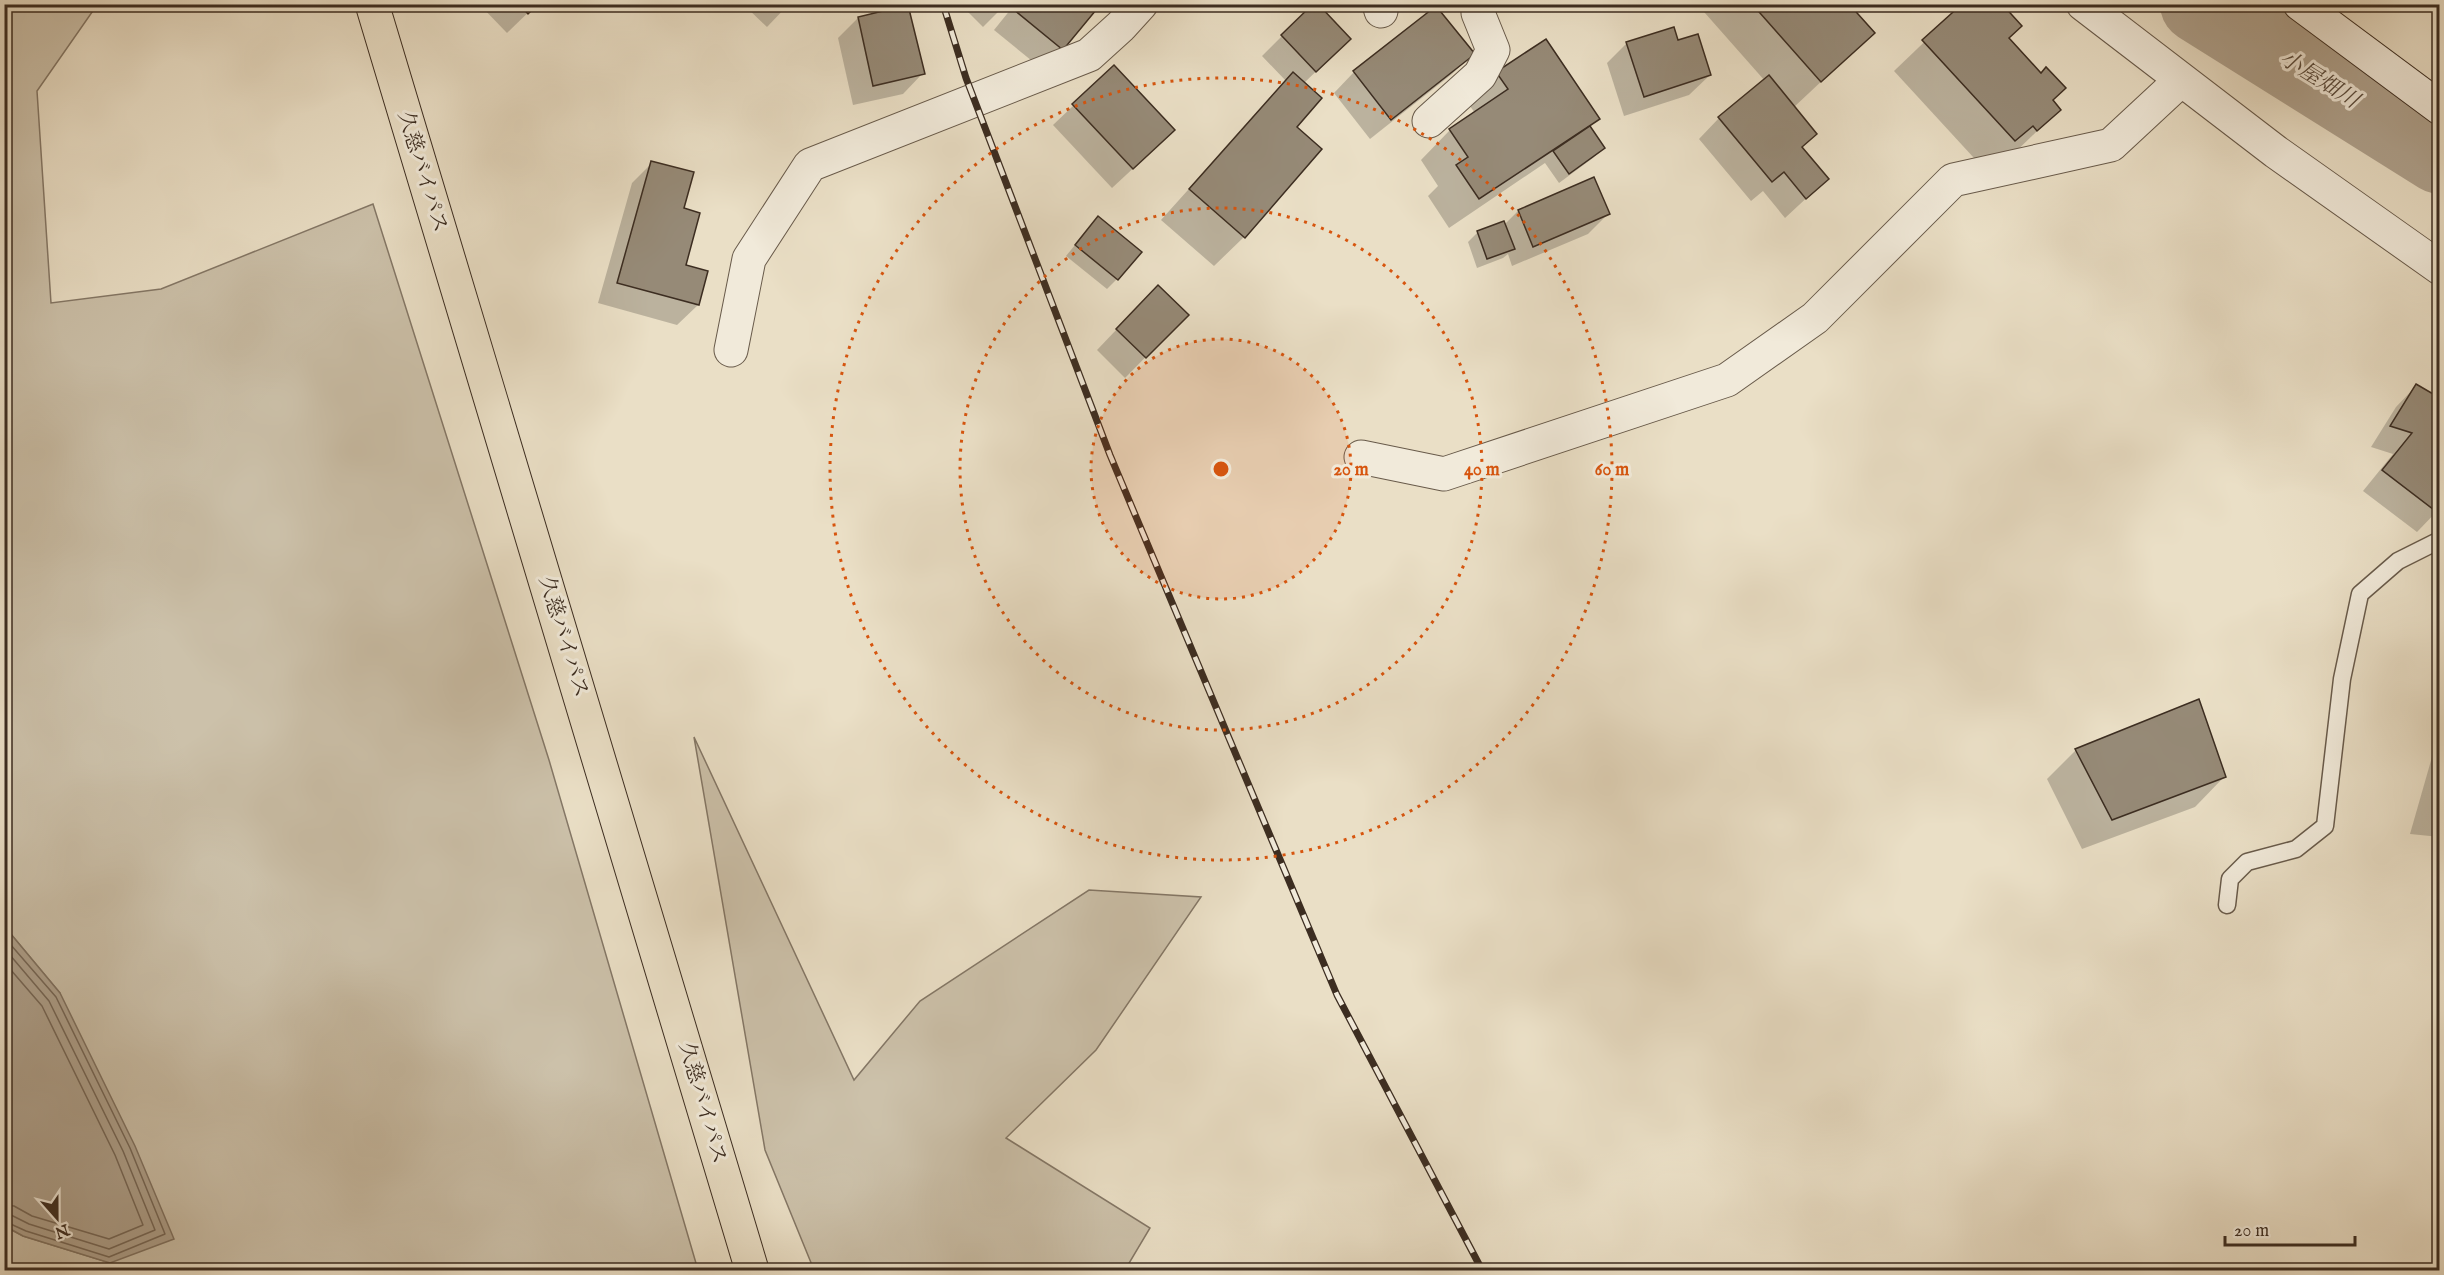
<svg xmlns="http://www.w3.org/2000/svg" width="2444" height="1275" font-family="'IM FELL English','Noto Serif JP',serif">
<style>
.green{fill:#ccc1aa;stroke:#847766;stroke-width:1.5}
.water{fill:#afa28e;stroke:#817362;stroke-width:1.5}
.shadow{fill:#0003}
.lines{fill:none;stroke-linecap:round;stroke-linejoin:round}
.shore{stroke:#766858;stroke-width:1.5}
.river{stroke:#afa28e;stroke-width:78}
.building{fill:#968a77;stroke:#3c2d21;stroke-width:1.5}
.lane-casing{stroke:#685a4a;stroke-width:19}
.street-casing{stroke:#685a4a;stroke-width:35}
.secondary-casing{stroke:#3c2d21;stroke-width:35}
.highway-casing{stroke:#3c2d21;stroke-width:35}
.lane{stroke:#f1eada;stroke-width:16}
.street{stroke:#f1eada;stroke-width:33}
.secondary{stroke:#f1eada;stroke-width:33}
.highway{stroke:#eadfc6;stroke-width:33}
.rail-casing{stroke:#3c2d21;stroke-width:7}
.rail{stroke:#f1eada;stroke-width:4.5;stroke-dasharray:14;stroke-linecap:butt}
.ring{fill:none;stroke:#d7550e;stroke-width:3;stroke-dasharray:3 6}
.labels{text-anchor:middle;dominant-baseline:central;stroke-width:6;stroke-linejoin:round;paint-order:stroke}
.street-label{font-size:21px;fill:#3c2d21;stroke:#f1eada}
.water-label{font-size:22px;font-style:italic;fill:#594a3c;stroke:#f1eada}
.centre{fill:#d7550e;stroke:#f1eada;stroke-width:3}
.ring-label{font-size:18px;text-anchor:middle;font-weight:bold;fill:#d7550e;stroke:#f1eada;stroke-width:6;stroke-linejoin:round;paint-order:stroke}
</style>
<rect width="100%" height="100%" fill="#eadfc6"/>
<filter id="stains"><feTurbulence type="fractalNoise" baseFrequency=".00333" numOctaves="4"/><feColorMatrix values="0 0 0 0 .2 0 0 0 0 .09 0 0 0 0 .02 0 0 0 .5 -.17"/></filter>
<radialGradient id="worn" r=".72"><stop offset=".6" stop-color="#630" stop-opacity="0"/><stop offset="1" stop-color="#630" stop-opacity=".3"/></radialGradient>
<g class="green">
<path d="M5,5H97L37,91L51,303L161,289L373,204L549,760L698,1270H5L4,1226L23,1236L110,1263L60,993L5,927Z"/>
<path d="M694,737L854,1080L920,1001L1089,890L1201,897L1096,1050L1006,1138L1150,1228L1125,1270H814L765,1150Z"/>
</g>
<path class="water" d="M5,927L60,993L135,1146L174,1239L110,1263L23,1236L5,1226Z"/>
<g class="shadow">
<path d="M479,4H537L507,33Z"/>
<path d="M743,4H789L767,27Z"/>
<path d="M960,4H1006L983,27Z"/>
<path d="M1015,4H1100L1042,69L994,30Z"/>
<path d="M1230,4H1242L1232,9Z"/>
<path d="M1697,4H1847L1873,33L1793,108L1815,134L1801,148L1827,179L1785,218L1763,191L1751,201L1699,139L1719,118L1765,81Z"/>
<path d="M1964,4L2007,39L2059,110L2007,160L1985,170L1894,71Z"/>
<path d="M858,18L923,73L903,94L853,105L838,38Z"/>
<path d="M1282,36L1329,59L1304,83L1295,127L1320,149L1244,237L1214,266L1161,220L1286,81L1262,56Z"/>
<path d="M1627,43L1710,75L1689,95L1624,116L1607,63Z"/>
<path d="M1472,54L1452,74L1370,139L1334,93L1354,72Z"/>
<path d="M1114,67L1153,150L1112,188L1053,125Z"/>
<path d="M1497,73L1598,118L1589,128L1603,148L1593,158L1559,183L1545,163L1449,228L1428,196L1438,186L1421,160L1450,130L1475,113L1467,102Z"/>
<path d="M652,163L682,209L684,266L698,305L677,325L598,303L632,183Z"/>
<path d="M1593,179L1608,214L1588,234L1512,266L1508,254L1503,258L1477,268L1468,242L1478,232L1504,225L1518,211Z"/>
<path d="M1089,228L1117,279L1107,289L1066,256Z"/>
<path d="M1138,307L1187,315L1125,378L1097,350Z"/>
<path d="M2416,386L2440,399V508L2417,532L2363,491L2393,454L2371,447L2396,407Z"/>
<path d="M2440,729V837L2410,834Z"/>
<path d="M2076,750L2224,777L2195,807L2082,849L2047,779Z"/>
</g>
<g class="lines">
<g class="shore">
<path d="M4,937L56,997L130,1148L165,1234L109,1257L26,1231L4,1221"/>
<path d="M4,948L49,1001L123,1151L155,1230L109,1249L29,1224L11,1215L4,1214"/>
<path d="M4,962L42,1006L115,1155L143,1225L109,1239L32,1216L14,1206L4,1205"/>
</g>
<path class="river" d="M2199,4L2440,155"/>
</g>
<g class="building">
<path d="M519,4H538L528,14Z"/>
<path d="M1017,4H1101L1063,50L1013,9Z"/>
<path d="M1313,4H1318L1351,39L1316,72L1281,35Z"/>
<path d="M1752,4H1849L1875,33L1821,82Z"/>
<path d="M1962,4H2002L2022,26L2009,38L2041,73L2046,67L2066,88L2053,100L2061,110L2037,131L2033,126L2015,141L1922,40Z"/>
<path d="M908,5L925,74L873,86L858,17Z"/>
<path d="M1436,6L1475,54L1391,120L1353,71Z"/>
<path d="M1674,27L1678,40L1698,34L1711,75L1644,97L1626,42Z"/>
<path d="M1546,39L1600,119L1479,199L1456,165L1468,157L1449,129L1508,89L1496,72Z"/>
<path d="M1114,65L1175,130L1133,169L1072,104Z"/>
<path d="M1293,72L1322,98L1297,127L1322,149L1245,238L1189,189Z"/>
<path d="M1769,75L1817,134L1802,147L1829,179L1806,199L1784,172L1772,182L1718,117Z"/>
<path d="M1590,126L1605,148L1569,174L1553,151Z"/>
<path d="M651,161L694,172L684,208L700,213L686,265L708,271L699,305L617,283Z"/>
<path d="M1594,177L1610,214L1533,247L1518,210Z"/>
<path d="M1098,216L1142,252L1118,280L1075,245Z"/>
<path d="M1504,221L1515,249L1487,259L1477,231Z"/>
<path d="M1158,285L1189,315L1146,358L1116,329Z"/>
<path d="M2416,384L2440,398L2438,513L2382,470L2412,433L2390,426Z"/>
<path d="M2199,699L2226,777L2112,820L2075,749Z"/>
</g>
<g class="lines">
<defs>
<path id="lane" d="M2227,905L2230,879L2247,862L2296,849L2325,826L2342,679L2360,594L2398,561L2440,540"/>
<g id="street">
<path d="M1379,4L1381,11"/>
<path d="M2083,4L2276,152L2440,268"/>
<path d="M1429,121L1480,75L1493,50L1478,13L1481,4"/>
<path d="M731,350L749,259L810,165L1089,55L1121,26L1141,4"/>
<path d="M1361,457L1444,474L1727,380L1815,318L1953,180L2111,145L2181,80"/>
</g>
<path id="secondary" d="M2300,4L2440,108"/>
<path id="highway" d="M372,4L752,1270"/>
</defs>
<use href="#lane" class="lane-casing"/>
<use href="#street" class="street-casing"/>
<use href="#secondary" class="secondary-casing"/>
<use href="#highway" class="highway-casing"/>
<use href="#lane" class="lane"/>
<use href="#street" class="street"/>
<use href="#secondary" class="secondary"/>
<use href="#highway" class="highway"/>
<defs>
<path id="rail" d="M943,4L966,78L1110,455L1337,995L1482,1270"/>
</defs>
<use href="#rail" class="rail-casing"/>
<use href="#rail" class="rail"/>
</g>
<circle cx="1221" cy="469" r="130" fill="#d7550e" fill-opacity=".12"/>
<g class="ring">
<circle cx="1221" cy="469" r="130"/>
<circle cx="1221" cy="469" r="261"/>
<circle cx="1221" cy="469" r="391"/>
</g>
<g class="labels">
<g class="street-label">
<text transform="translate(422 172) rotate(73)">久慈バイパス</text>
<text transform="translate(563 637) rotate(73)">久慈バイパス</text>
<text transform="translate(702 1103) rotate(74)">久慈バイパス</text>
</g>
<g class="water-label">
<text transform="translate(2319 80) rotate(32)">小屋畑川</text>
</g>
</g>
<circle cx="1221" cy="469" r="9" class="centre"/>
<g class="ring-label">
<text x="1351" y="475">20 m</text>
<text x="1482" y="475">40 m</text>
<text x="1612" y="475">60 m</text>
</g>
<rect width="2444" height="1275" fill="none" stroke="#eadfc6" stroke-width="24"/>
<rect x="6" y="6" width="2432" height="1263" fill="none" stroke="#3c2d21" stroke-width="3"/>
<rect x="12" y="12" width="2420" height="1251" fill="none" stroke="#3c2d21" stroke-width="1.5"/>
<g transform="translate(57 1218) rotate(159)" stroke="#f1eada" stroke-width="4.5" paint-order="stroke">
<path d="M0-4.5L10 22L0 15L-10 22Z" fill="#3c2d21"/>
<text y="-9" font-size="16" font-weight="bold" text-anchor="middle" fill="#3c2d21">N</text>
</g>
<path d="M2225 1236v9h130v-9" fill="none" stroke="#3c2d21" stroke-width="3"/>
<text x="2234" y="1236" font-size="18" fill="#3c2d21" stroke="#f1eada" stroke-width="4.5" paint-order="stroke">20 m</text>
<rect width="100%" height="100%" filter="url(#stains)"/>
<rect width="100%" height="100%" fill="url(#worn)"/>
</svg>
